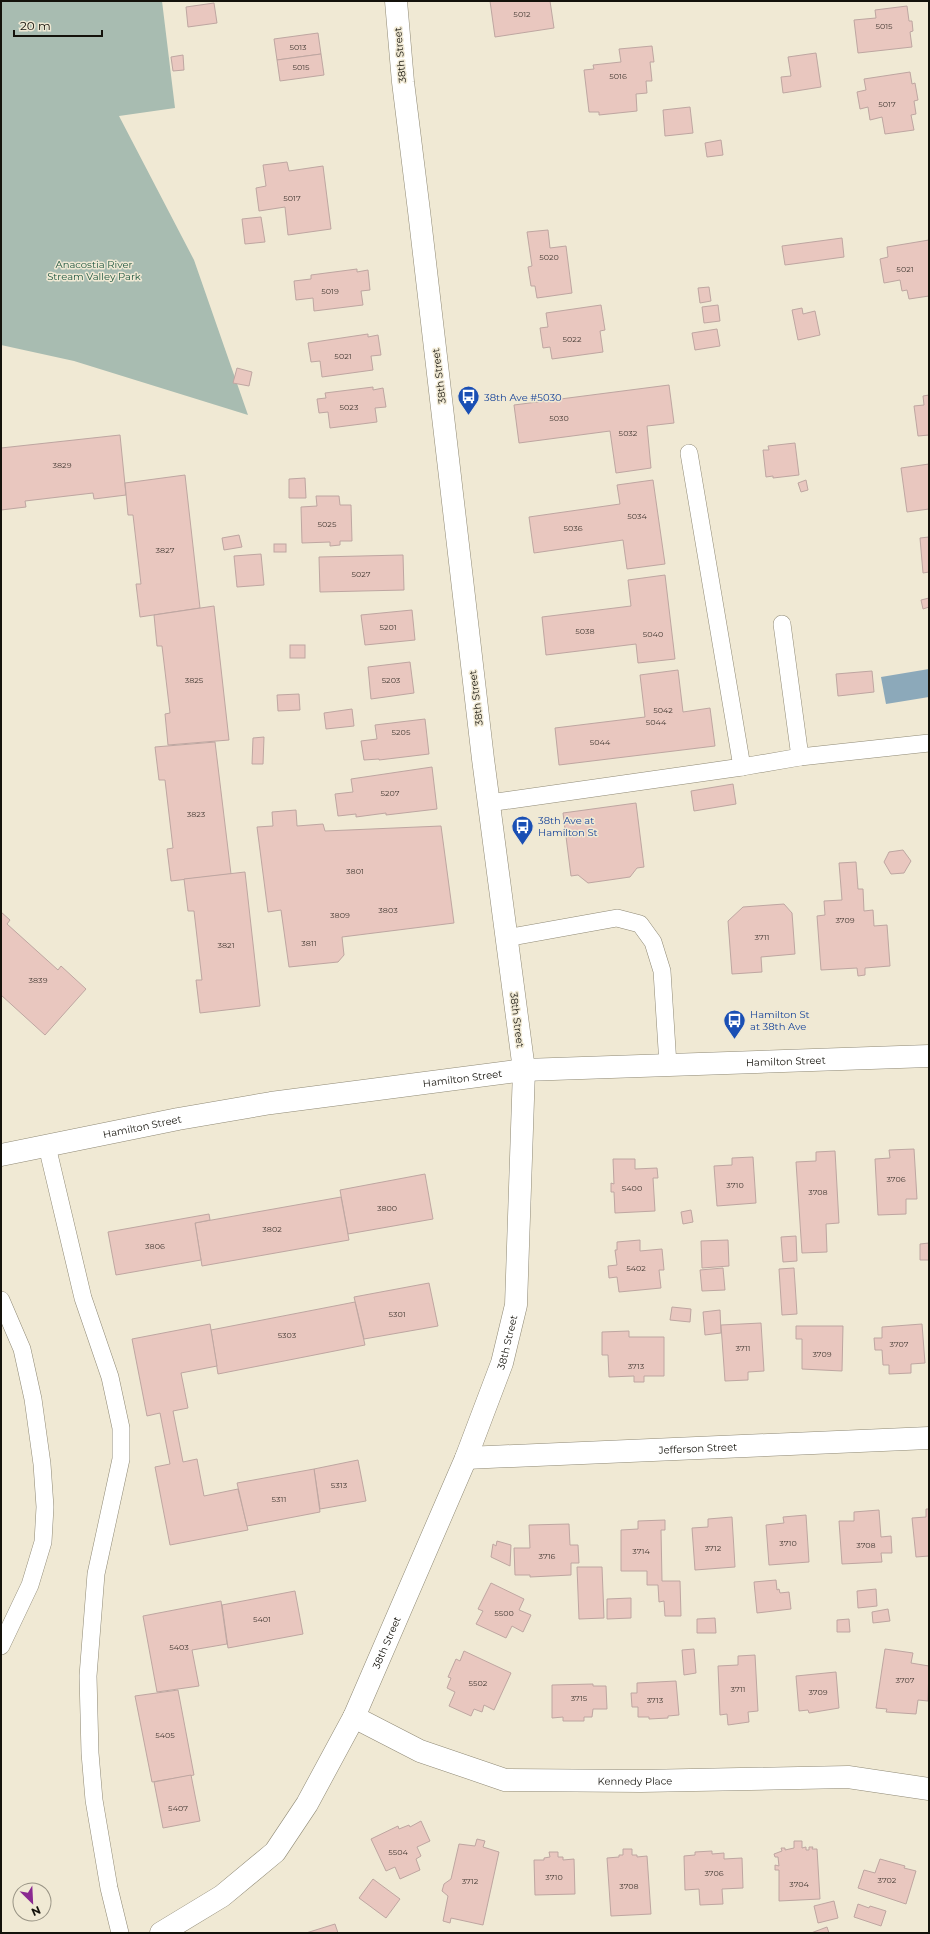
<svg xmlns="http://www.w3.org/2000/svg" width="930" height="1934" font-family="Montserrat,sans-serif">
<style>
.green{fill:#a8bcb1}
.water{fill:#8ca9ba}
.building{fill:#e9c7bf;stroke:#bea6a1}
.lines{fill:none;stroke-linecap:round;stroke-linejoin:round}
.lane-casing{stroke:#8f8975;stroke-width:18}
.street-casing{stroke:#8f8975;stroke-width:23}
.secondary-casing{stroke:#8f8975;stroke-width:23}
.lane{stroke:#fff;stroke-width:17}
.street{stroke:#fff;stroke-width:22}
.secondary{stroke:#fff;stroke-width:22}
.labels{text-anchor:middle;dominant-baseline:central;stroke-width:3;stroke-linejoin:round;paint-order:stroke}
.number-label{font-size:8px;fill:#493f38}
.street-label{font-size:10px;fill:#14120b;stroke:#f0e9d4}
.park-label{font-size:10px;fill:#205840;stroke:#f0e9d4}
.transit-label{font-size:10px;fill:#164399;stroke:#f0e9d4;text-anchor:start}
</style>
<rect width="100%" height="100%" fill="#f0e9d4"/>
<path class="green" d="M1,1H162L175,108L119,116L194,260L248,415L74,361L1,345Z"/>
<path class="water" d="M929,669V697L886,704L881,677Z"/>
<g class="building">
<path d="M490,1H550L554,28L495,37Z"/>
<path d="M214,3L217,23L188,27L186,7Z"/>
<path d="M907,6L909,21H912L913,31L910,32L912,47L858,53L854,20L876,18L875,10Z"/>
<path d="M318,33L321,54L277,60L274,39Z"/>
<path d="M652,46L654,62H650L652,81H646L647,93L636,94L637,111L599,115V112H589L584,70L594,69L593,65L621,62L619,49Z"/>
<path d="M816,53L821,87L783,93L781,77L791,76L788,57Z"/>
<path d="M321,54L324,75L280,81L277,60Z"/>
<path d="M183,55L184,70L173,71L171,57Z"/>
<path d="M910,72L912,84L915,83L918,100L914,101L916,114L911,115L914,130L885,134L882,117L870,120L868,107L860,109L857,92L866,90L864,79Z"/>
<path d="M690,107L693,133L665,136L663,110Z"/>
<path d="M721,140L723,155L707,157L705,143Z"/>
<path d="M287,162L289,171L323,166L331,229L288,235L285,207L259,211L256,188L266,186L263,165Z"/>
<path d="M261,217L265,242L245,244L242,219Z"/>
<path d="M548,230L550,248L566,246L572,293L537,298L535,286H531L528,267L532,266L527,232Z"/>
<path d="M842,238L844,257L785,265L782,246Z"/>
<path d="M929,240V296L909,299L907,290L902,291L900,280L884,283L880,259L888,257L887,247Z"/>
<path d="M357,269V272L368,270L370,290L361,291L363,305L314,311L313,298L296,300L294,281L311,279V275Z"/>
<path d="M709,287L711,301L700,303L698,288Z"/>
<path d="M601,305L605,330L600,331L603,352L552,359L550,347L543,348L540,328L548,327L546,313Z"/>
<path d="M718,305L720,321L704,323L702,307Z"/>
<path d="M802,308L803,314L815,311L820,335L798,340L792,310Z"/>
<path d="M717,329L720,346L695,350L692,333Z"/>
<path d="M368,334V337L378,335L381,355L371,356L373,370L322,377L320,361L311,362L308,343Z"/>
<path d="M237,368L252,372L249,386L233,383Z"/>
<path d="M669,385L674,423L647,426L651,468L616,473L610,431L519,443L514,405Z"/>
<path d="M373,387V390L383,388L386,407L375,408L377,422L330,428L328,412L319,413L317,399L326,398L325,393Z"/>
<path d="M929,395V435L918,436L914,406L924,405L923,396Z"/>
<path d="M120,435L126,495L94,499L93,493L25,501L26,507L1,510V448Z"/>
<path d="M795,443L799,475L773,478V476L766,477L763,450H769L768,446Z"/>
<path d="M929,464V509L907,512L901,468Z"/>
<path d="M185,475L200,608L140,617L136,584H141L133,515H128L125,483Z"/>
<path d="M305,478L306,498H289V479Z"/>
<path d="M653,480L665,564L627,569L623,540L534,553L529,517L620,504L617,485Z"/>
<path d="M806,480L808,490L801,492L798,483Z"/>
<path d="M316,496H339L340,505H351L352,541H340V545L330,546V542L302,543L301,507L317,506Z"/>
<path d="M239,535L242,547L224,550L222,538Z"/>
<path d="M929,537V572L923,573L920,538Z"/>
<rect x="274" y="544" width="12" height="8"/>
<path d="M261,554L264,585L237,587L234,556Z"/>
<path d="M403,555L404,590L320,592L319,557Z"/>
<path d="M665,575L675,659L638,663L636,644L546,655L542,617L631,606L628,580Z"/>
<path d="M929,598V607L923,609L921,600Z"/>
<path d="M214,606L229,740L168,745L165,714L170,713L162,646H157L154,615Z"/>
<path d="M412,610L415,640L365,645L361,615Z"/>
<rect x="290" y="645" width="15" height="13"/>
<path d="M410,662L414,693L371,699L368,667Z"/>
<path d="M678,670L683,712L710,708L715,746L559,765L555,728L645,717L640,675Z"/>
<path d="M872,671L874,692L838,696L836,674Z"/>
<path d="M299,694L300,710L278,711L277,695Z"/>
<path d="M352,709L354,726L326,729L324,713Z"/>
<path d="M425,719L429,754L379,760V759L364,760L361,741L377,739L375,725Z"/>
<path d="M264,737L263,764H252L253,738Z"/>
<path d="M215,742L231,874L171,881L167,849L173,848L165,780H159L155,747Z"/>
<path d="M432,767L437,809L386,815V813L356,817V814L338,816L335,794L353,792L351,779Z"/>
<path d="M733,784L736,804L694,811L691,791Z"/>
<path d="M636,803L644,867L637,868L630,877L588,883L578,875L571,876L563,813Z"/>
<path d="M296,810L297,826L323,824L325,831L441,826L454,923L342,937L344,955L338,962L289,967L281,910L268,912L257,827L273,826L272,812Z"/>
<path d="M903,850L911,861L904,873L891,874L884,862L889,852Z"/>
<path d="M856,862L858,889H863L864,911L873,910L874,926L887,925L890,966L865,968V975L858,976L857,968L821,970L817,916L825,915L824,901L842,900L839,863Z"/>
<path d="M245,872L260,1006L200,1013L196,980H202L194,911H188L184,879Z"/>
<path d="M784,904L792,913L795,954L761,957L762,972L732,974L728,921L743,907Z"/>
<path d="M1,912L10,920L7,924L58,970L61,966L86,989L45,1035L1,995Z"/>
<path d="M914,1149L917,1199H906V1214L878,1215L875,1159L890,1158L889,1150Z"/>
<path d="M835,1151L839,1223L826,1224L827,1252L802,1253L796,1162L816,1161V1152Z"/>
<path d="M753,1157L756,1203L717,1206L714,1166L732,1165V1158Z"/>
<path d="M613,1159H635V1169L657,1168L658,1178H653L655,1211L615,1213L614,1192H611V1183L614,1184Z"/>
<path d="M425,1174L433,1219L348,1234L340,1190Z"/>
<path d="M341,1197L349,1240L202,1266L195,1223Z"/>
<path d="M691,1210L693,1222L683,1224L681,1212Z"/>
<path d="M209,1214L210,1220L195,1223L201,1260L116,1275L108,1232Z"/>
<path d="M796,1236L797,1261L783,1262L781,1237Z"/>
<path d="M640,1240V1251L662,1249L664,1270H659L661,1288L619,1292L617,1277L609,1278L608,1266L617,1265L615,1250H617V1242Z"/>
<path d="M728,1240L729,1266L702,1268L701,1241Z"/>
<path d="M929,1243V1260H920V1244Z"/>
<path d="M723,1268L725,1290L702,1291L700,1270Z"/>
<path d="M794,1268L797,1314L782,1315L779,1269Z"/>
<path d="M429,1283L438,1326L364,1339L354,1297Z"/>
<path d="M355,1302L365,1345L218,1374L211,1330Z"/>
<path d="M672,1307L691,1309L690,1322L670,1320Z"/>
<path d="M720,1310L721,1333L705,1335L703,1312Z"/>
<path d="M761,1323L764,1371L748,1372V1380L725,1381L721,1325Z"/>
<path d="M210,1324L217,1366L181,1373L188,1408L173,1411L183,1462L197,1459L204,1496L238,1489L248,1530L170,1545L155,1467L170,1464L160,1413L147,1416L132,1339Z"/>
<path d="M922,1324L925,1363L911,1364V1373L889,1374V1365H883L882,1350H875L874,1338H882V1327Z"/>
<path d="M796,1326H843L842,1371L802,1369V1339H796Z"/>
<path d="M629,1331V1337H664V1376H644V1382H634V1376L609,1377L608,1355H602V1332Z"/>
<path d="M358,1460L366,1501L320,1509L314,1469Z"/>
<path d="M314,1469L320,1512L247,1526L237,1483Z"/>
<path d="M926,1509H929V1556L916,1557L912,1518L926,1517Z"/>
<path d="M879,1510L881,1537L891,1536L892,1553H881L882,1562L842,1564L839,1521H854V1512Z"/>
<path d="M806,1515L809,1562L769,1565L766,1525L784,1523L783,1517Z"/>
<path d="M732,1517L735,1567L695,1570L692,1528L708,1527V1519Z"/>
<path d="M665,1520V1530H661L662,1581H680L681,1616H665L664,1601L659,1602L658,1585H647V1571H621V1530L638,1529V1521Z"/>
<path d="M569,1524L570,1545H578L579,1563H571V1575L530,1577V1575H515L514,1548H530L529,1525Z"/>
<path d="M497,1541L511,1545L510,1566L491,1557L493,1544L496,1546Z"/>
<path d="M577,1567H602L604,1618L579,1619Z"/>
<path d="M776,1580L777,1590L779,1589L780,1593L789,1592L791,1609L757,1613L754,1582Z"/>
<path d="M491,1583L524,1599L519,1610L531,1615L523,1632L512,1626L506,1638L476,1624L483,1611L478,1609Z"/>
<path d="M876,1589L877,1606L858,1608L857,1591Z"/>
<path d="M295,1591L303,1634L228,1648L222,1605Z"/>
<path d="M631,1598V1618L607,1619V1599Z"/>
<path d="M221,1601L227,1644L192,1650L199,1686L157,1692L143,1616Z"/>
<path d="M888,1609L890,1621L873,1623L872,1612Z"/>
<path d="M715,1618L716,1633H697V1619Z"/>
<path d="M849,1619L850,1632H837V1620Z"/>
<path d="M694,1649L696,1673L684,1675L682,1650Z"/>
<path d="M885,1649L913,1653L911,1663L929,1666L928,1701L918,1700L916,1714L886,1712L887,1709L876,1708Z"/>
<path d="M464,1651L511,1673L494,1710L484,1705L482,1712L474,1709L471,1716L449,1706L455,1692L447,1688L451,1678L448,1677L456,1659L460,1661Z"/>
<path d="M755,1655L758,1711L748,1712L749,1722L728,1725L727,1714L720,1715L718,1666L738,1665V1656Z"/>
<path d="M836,1672L839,1708L809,1713L808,1710L799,1711L796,1676Z"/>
<path d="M676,1681L679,1715L668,1716V1718L649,1719V1717H638V1707H632L631,1693H637V1683Z"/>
<path d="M593,1684V1686H606L607,1709H593L592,1717H584V1721H563V1717L552,1718V1685Z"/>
<path d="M178,1690L194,1775L152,1782L135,1696Z"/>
<path d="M191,1775L200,1821L163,1828L154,1782Z"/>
<path d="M421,1821L430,1841L417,1847L421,1856L416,1859L420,1870L400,1879L395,1867L386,1871L371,1839L398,1826L399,1829L409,1825L410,1827Z"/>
<path d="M477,1839L485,1841L483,1847L499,1852L483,1925L451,1918L450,1923L443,1921L448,1896L442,1891L444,1884L451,1879L459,1844L475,1846Z"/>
<path d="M794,1841H802V1848L806,1847V1850H809V1847H813L812,1849H817L820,1899L779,1901V1870H775V1865L779,1866L778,1857H775L774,1854L782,1851L781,1848H785V1850L794,1848Z"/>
<path d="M623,1849H632V1855H637V1857L647,1856L651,1914L611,1916L607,1858L619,1857V1855H623Z"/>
<path d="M712,1851V1854L724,1853V1859L742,1858L743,1888L722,1889L723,1904L700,1905L699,1889L685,1890L684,1856L695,1855V1852Z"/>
<path d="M549,1852H558V1857H563V1860L574,1859L575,1894L535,1895L534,1860H544V1858L550,1857Z"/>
<path d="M880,1859L905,1866L904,1868L916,1871L906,1904L858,1888L864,1870L875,1873Z"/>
<path d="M373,1879L400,1899L386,1918L359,1898Z"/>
<path d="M834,1901L838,1918L818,1923L814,1906Z"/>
<path d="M858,1904L869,1908L870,1906L886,1911L881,1926L854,1917Z"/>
<path d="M335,1924L338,1933H306Z"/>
<path d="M827,1927L829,1933H811Z"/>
</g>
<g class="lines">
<defs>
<g id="lane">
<path d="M689,453L742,767"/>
<path d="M782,624L800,757L929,743"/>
<path d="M489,803L742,767L800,757"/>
<path d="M506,938L617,918L640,924L653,942L662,971L668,1065"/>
<path d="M47,1146L83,1298L110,1377L121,1428V1459L96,1574L88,1676L90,1753L94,1800L109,1888L120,1933"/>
<path d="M1,1300L22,1349L33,1399L42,1464L45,1507L43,1542L30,1585L1,1646"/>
</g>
<g id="street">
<path id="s1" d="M466,1458L929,1438"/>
<path id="s2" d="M354,1717L420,1751L505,1780L641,1781L848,1777L929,1789"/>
</g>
<g id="secondary">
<path id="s3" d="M1,1155L178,1119L271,1103L524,1070L929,1056"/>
<path id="s4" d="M161,1933L222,1896L275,1852L307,1804L354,1717L466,1458L502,1363L516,1305L524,1070L483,759L419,211L403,82L396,1"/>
</g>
</defs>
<use href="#lane" class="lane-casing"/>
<use href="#street" class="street-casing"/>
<use href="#secondary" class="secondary-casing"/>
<use href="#lane" class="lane"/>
<use href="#street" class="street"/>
<use href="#secondary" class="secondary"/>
</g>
<defs>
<symbol id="bus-pin" viewBox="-11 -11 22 30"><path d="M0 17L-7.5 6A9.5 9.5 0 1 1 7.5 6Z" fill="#1a4fb4" stroke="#f0e9d4"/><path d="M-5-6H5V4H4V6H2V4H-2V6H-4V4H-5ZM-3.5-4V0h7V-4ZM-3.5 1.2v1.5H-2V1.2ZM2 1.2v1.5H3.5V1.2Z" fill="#fff"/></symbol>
</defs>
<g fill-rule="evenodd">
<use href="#bus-pin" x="456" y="384" width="25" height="34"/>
<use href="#bus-pin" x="510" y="814" width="25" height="34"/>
<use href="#bus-pin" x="722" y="1008" width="25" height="34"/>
</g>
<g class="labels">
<g class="number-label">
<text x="522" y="14">5012</text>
<text x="884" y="26">5015</text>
<text x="298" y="47">5013</text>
<text x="301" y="67">5015</text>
<text x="618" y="76">5016</text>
<text x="887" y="104">5017</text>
<text x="292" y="198">5017</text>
<text x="549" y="257">5020</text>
<text x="905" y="269">5021</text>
<text x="330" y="291">5019</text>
<text x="572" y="339">5022</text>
<text x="343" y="356">5021</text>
<text x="349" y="407">5023</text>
<text x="559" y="418">5030</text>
<text x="628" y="433">5032</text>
<text x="62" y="465">3829</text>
<text x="637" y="516">5034</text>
<text x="327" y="524">5025</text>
<text x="573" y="528">5036</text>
<text x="165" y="550">3827</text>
<text x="361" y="574">5027</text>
<text x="388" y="627">5201</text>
<text x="585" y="631">5038</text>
<text x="653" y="634">5040</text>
<text x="194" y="680">3825</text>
<text x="391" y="680">5203</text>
<text x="663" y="710">5042</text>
<text x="656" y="722">5044</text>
<text x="401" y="732">5205</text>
<text x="600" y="742">5044</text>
<text x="390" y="793">5207</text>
<text x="196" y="814">3823</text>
<text x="355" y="871">3801</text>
<text x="388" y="910">3803</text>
<text x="340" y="915">3809</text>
<text x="845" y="920">3709</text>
<text x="762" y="937">3711</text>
<text x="309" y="943">3811</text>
<text x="226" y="945">3821</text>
<text x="38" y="980">3839</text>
<text x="896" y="1179">3706</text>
<text x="735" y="1185">3710</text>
<text x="632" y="1188">5400</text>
<text x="818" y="1192">3708</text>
<text x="387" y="1208">3800</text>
<text x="272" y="1229">3802</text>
<text x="155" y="1246">3806</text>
<text x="636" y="1268">5402</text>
<text x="397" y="1314">5301</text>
<text x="287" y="1335">5303</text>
<text x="899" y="1344">3707</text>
<text x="743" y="1348">3711</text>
<text x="822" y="1354">3709</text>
<text x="636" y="1366">3713</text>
<text x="339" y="1485">5313</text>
<text x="279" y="1499">5311</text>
<text x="788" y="1543">3710</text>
<text x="866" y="1545">3708</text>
<text x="713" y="1548">3712</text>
<text x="641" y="1551">3714</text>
<text x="547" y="1556">3716</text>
<text x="504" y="1613">5500</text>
<text x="262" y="1619">5401</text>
<text x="179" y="1647">5403</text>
<text x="905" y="1680">3707</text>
<text x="478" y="1683">5502</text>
<text x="738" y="1689">3711</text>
<text x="818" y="1692">3709</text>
<text x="579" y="1698">3715</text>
<text x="655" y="1700">3713</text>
<text x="165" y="1735">5405</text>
<text x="178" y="1808">5407</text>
<text x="398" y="1852">5504</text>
<text x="714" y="1873">3706</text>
<text x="554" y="1877">3710</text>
<text x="887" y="1880">3702</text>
<text x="470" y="1881">3712</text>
<text x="799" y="1884">3704</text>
<text x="629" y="1886">3708</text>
</g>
<g class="street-label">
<text transform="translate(400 55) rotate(-95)">38th Street</text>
<text transform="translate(439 376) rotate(-97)">38th Street</text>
<text transform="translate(476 698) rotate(-97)">38th Street</text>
<text transform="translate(517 1020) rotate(83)">38th Street</text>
<text stroke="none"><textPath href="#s3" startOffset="792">Hamilton Street</textPath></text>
<text stroke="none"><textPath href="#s3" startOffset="468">Hamilton Street</textPath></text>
<text stroke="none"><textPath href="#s3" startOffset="144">Hamilton Street</textPath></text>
<text stroke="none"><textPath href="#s4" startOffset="702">38th Street</textPath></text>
<text stroke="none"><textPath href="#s1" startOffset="232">Jefferson Street</textPath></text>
<text stroke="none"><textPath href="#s4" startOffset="378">38th Street</textPath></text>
<text stroke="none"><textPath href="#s2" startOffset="294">Kennedy Place</textPath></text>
</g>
<g class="park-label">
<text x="94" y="264">Anacostia River<tspan x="94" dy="12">Stream Valley Park</tspan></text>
</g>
<g class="transit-label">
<text x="484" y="397">38th Ave #5030</text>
<text x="538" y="820">38th Ave at<tspan x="538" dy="12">Hamilton St</tspan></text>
<text x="750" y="1014">Hamilton St<tspan x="750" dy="12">at 38th Ave</tspan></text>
</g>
</g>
<rect width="930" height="1934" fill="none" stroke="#14120b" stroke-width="4"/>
<g transform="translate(32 1902) rotate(156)"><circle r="19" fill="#f0e9d4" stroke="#989384"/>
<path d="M0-3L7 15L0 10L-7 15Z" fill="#8a2991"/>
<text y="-6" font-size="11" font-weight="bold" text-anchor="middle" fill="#14120b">N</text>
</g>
<path d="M14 30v6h88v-6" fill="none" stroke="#14120b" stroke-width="2"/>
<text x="20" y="30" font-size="12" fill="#14120b" stroke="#f0e9d4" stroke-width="3" paint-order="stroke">20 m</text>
</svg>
